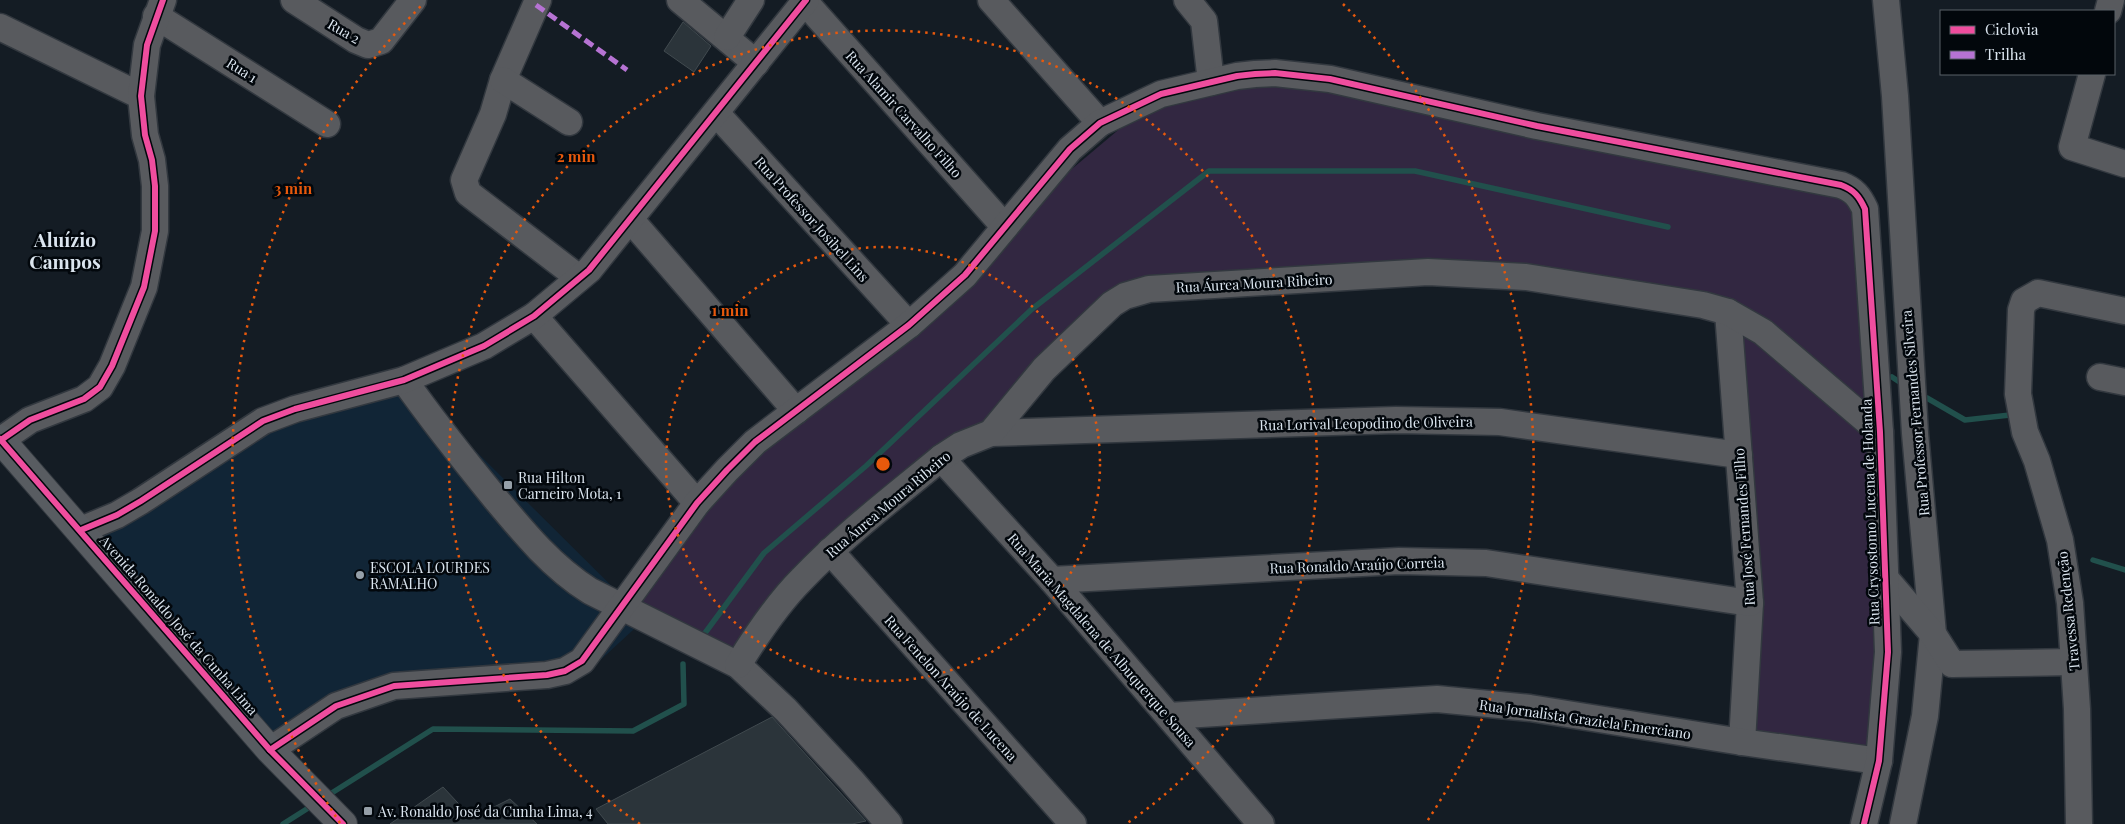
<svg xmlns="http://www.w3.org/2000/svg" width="2125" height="824" font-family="'Playfair Display',serif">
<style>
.built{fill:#112536}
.green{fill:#322741}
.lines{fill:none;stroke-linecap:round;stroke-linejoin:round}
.stream{stroke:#21504c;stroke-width:5.5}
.building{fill:#2b343a;stroke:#414a4f}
.minor-casing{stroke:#32383f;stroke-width:29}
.major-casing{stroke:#32383f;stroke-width:30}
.minor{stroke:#585a5e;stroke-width:26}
.major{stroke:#585c61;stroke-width:28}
.quiet{stroke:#b673d3;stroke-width:5;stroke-dasharray:10 5;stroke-linecap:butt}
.cycleway-casing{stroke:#02070c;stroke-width:9}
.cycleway{stroke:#ef4d9e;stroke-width:6}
.ring{fill:none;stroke:#e8590c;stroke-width:2.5;stroke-dasharray:2.5 5}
.poi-dot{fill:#959fa8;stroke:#02070c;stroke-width:2}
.labels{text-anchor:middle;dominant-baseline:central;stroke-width:5;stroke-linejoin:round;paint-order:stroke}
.street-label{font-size:14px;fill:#dbe5ef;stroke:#02070c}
.poi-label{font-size:14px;fill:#dbe5ef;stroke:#02070c;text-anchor:start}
.district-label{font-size:19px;font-weight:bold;fill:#dbe5ef;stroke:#02070c}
.centre{fill:#e8590c;stroke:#02070c;stroke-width:2.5}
.ring-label{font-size:15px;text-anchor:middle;font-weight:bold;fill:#e8590c;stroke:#02070c;stroke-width:5;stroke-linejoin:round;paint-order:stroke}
</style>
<rect width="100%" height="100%" fill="#141c24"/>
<path class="built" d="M404,380L645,619L581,678L364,695L270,750L81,530L236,437Z"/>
<path class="green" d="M1312,77L1860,199L1879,761L1742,742L1729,317L1526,277L1112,304L991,433L830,551L738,665L621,607L796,411L1004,226L1161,94Z"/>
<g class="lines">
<g class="stream">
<path d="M1892,377L1898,381"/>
<path d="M1927,398L1965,420L2010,415"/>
<path d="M2093,560L2125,570"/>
<path d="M705,633L764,553L866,466L1032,309L1209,171H1415L1668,227"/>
<path d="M327,796L433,729L633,731L684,704L683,664"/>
<path d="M283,824L313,805"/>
</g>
</g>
<g class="building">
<path d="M683,22L711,46L694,72L664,51Z"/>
<path d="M772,717L866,821L852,824H608L596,809Z"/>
<path d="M443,787L472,818L510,799L537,824H390Z"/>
</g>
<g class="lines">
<defs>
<g id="minor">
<path d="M294,0L356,40L368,45L381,41L413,0"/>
<path d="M538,0L503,80L493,114L464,180L468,193L579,278"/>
<path d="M680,0L756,63"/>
<path d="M991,0L1100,123"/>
<path d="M1187,0L1204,21L1211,82"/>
<path d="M1886,0L1895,96L1915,433L1933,634L1925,716L1903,824"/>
<path d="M805,2L1004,226"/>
<path d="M2108,11L2111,0"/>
<path d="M156,16L327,124"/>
<path d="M0,27L141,96"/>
<path d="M727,37L751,0"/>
<path d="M2092,74L2072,147L2125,164"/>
<path d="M503,80L569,122"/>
<path d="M716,113L909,325"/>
<path d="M630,219L796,411"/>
<path d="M1728,312L1750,603L1742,742"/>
<path d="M534,316L697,503"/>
<path d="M2100,377L2125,382"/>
<path d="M404,380C433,421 464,460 495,498C524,533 552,567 590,591L738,665L786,710L851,780L889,824"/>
<path d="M991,433L1396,420L1500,422L1739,455"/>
<path d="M1,440L30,420L84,399L100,387L112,366L144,287L155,231V186L152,160L145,135L141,96L147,45L163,0"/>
<path d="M941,458L1052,580L1261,824"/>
<path d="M81,530L117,515L141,501L263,421L295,409L404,380L484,346L534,316L589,270L806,0"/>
<path d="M830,551L1073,824"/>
<path d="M1885,578L1933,634L1952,664L2073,662"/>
<path d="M1052,580L1399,561L1486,563L1750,603"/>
<path d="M738,665C757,634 777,604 802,579C844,535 894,497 941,458L961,445L991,433L1044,369L1112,304L1125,296L1149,289L1428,272L1526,277L1703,305L1728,312L1763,332L1880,432"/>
<path d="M1169,716L1437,699L1530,708L1742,742L1879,761"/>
<path d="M270,750L336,706L394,686L547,675L565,671L582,661L697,503L727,470L755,442L909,325L965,275L1070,149L1100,123L1161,94L1237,76L1255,74L1275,73L1330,79L1537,126L1841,185C1854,190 1859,196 1865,209L1880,432L1888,652L1879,761L1864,824"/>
<path d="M2079,824L2077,709L2070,603L2060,540L2037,461L2025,432L2018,394L2021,310L2024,301L2038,293L2125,311"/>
</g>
<path id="major" d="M0,439L270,750L343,824"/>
</defs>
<use href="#minor" class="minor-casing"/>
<use href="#major" class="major-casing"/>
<use href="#minor" class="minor"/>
<use href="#major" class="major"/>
<path class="quiet" d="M536,5L627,70"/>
<defs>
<g id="cycleway">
<path d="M0,439L270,750L343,824"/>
<path d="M1,440L30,420L84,399L100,387L112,366L144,287L155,231V186L152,160L145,135L141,96L147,45L163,0"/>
<path d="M81,530L117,515L141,501L263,421L295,409L404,380L484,346L534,316L589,270L806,0"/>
<path d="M270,750L336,706L394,686L547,675L565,671L582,661L697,503L727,470L755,442L909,325L965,275L1070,149L1100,123L1161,94L1237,76L1255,74L1275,73L1330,79L1537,126L1841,185C1854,190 1859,196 1865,209L1880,432L1888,652L1879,761L1864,824"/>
</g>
</defs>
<use href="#cycleway" class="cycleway-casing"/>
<use href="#cycleway" class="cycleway"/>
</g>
<g class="ring">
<circle cx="883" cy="464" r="217"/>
<path d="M640 824A434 434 0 1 1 1126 824"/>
<path d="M340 823A651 651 0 0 1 423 4M1343 4A651 651 0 0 1 1426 823"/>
</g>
<g class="poi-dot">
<rect x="503" y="480" width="10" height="10" rx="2.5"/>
<circle cx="360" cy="575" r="5"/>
<rect x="363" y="806" width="10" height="10" rx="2.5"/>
</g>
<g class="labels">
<g class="street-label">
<text transform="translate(344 31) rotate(30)">Rua 2</text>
<text transform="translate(242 70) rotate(32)">Rua 1</text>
<text transform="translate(904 114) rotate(48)">Rua Alamir Carvalho Filho</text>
<text transform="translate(812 219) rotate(48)">Rua Professor Josibel Lins</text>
<text transform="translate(1254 283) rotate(-3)">Rua Áurea Moura Ribeiro</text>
<text transform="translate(1915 413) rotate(-95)">Rua Professor Fernandes Silveira</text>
<text transform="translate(1366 423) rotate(-1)">Rua Lorival Leopodino de Oliveira</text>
<text transform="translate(888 504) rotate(-40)">Rua Áurea Moura Ribeiro</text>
<text transform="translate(1870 512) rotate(-92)">Rua Crysostomo Lucena de Holanda</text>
<text transform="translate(1744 527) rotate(-94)">Rua José Fernandes Filho</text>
<text transform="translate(1357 565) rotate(-2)">Rua Ronaldo Araújo Correia</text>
<text transform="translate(2068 611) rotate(-96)">Travessa Redenção</text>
<text transform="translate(179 625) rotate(49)">Avenida Ronaldo José da Cunha Lima</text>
<text transform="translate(1102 640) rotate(49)">Rua Maria Magdalena de Albuquerque Sousa</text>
<text transform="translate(951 688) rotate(48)">Rua Fenelon Araújo de Lucena</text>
<text transform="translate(1585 719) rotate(8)">Rua Jornalista Graziela Emerciano</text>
</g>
<g class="poi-label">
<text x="518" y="477">Rua Hilton<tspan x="518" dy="16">Carneiro Mota, 1</tspan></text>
<text x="370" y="567">ESCOLA LOURDES<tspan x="370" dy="16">RAMALHO</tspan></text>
<text x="378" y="811">Av. Ronaldo José da Cunha Lima, 4</text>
</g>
<g class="district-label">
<text x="65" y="239">Aluízio<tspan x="65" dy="22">Campos</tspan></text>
</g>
</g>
<circle cx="883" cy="464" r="8" class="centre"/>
<g class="ring-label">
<text x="576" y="162">2 min</text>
<text x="293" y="194">3 min</text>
<text x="730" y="316">1 min</text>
</g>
<rect x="1940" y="10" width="175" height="65" fill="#02070c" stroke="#596067"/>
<rect x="1950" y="26" width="25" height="8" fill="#ef4d9e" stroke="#596067"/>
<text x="1985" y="35" font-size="15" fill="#dbe5ef">Ciclovia</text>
<rect x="1950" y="51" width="25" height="8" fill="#b673d3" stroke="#596067"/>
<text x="1985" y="60" font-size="15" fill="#dbe5ef">Trilha</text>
</svg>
